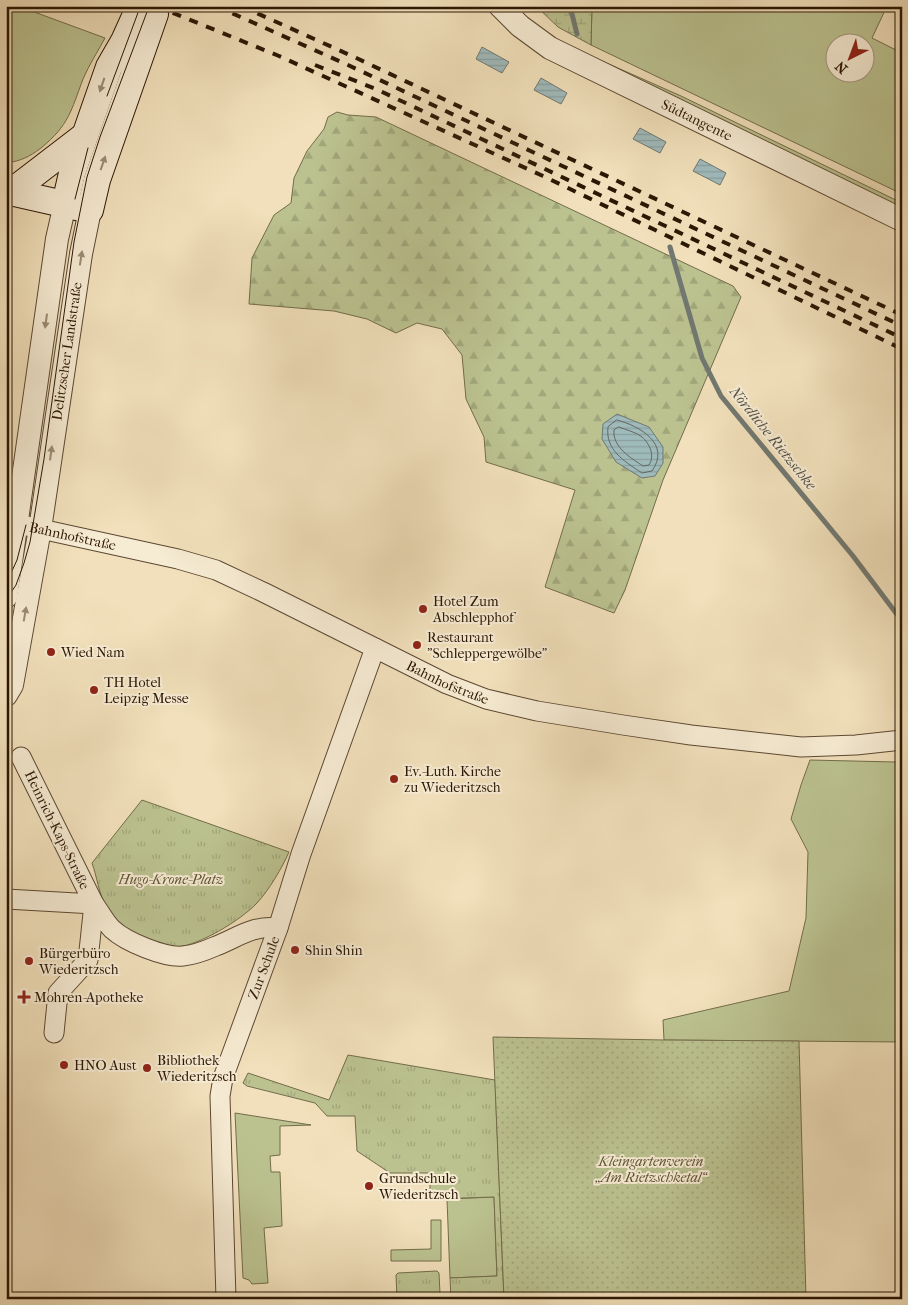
<svg xmlns="http://www.w3.org/2000/svg" width="908" height="1305" font-family="'IM FELL French Canon',serif">
<style>
.grass{fill:#bbc290;stroke:#736c4a;fill-rule:evenodd}
.forest{fill:url(#forest-firs);stroke:#736c4a}
.wetland{fill:url(#wetland-marsh);stroke:#736c4a}
.park{fill:url(#park-tufts);stroke:#736c4a}
.garden{fill:url(#garden-dots);stroke:#736c4a}
.water{fill:url(#water-rules);stroke:#717871}
.lines{fill:none;stroke-linecap:round;stroke-linejoin:round}
.shore{stroke:#65685f;stroke-width:1}
.stream{stroke:#717871;stroke-width:5}
.minor-casing{stroke:#5c4831;stroke-width:21}
.tertiary-casing{stroke:#5c4831;stroke-width:24}
.secondary-casing{stroke:#2b1603;stroke-width:28}
.minor{stroke:#f6ebd3;stroke-width:19}
.tertiary{stroke:#f6ebd3;stroke-width:22}
.secondary{stroke:#f6ebd3;stroke-width:26}
.tram{stroke:#2b1603;stroke-width:1}
.rail{stroke:#2b1603;stroke-width:4;stroke-dasharray:9 9;stroke-linecap:butt}
.oneway{fill:#9b8b75}
.poi-dot{fill:#8f2418;stroke:#f6ebd3;stroke-width:2}
.labels{text-anchor:middle;dominant-baseline:central;stroke-width:4;stroke-linejoin:round;paint-order:stroke}
.street-label{font-size:14px;fill:#2b1603;stroke:#f6ebd3}
.poi-label{font-size:14px;fill:#2b1603;stroke:#f6ebd3;text-anchor:start}
.park-label{font-size:14px;font-style:italic;fill:#5d5234;stroke:#f6ebd3}
.water-label{font-size:15px;font-style:italic;fill:#544f43;stroke:#f6ebd3}
</style>
<defs>
<pattern id="forest-firs" width="22" height="20" patternUnits="userSpaceOnUse" patternTransform="scale(1.25)"><rect width="22" height="20" fill="#bbc290"/><path d="M5 1l3.5 6h-7zM16 11l3.5 6h-7z" fill="#a1a67b"/></pattern>
<pattern id="wetland-marsh" width="20" height="14" patternUnits="userSpaceOnUse" patternTransform="scale(1.25)"><rect width="20" height="14" fill="#bbc290"/><path d="M1 5h8M5 5V1M11 12h8M15 12V8" fill="none" stroke="#a1a67b"/></pattern>
<pattern id="park-tufts" width="24" height="20" patternUnits="userSpaceOnUse" patternTransform="scale(1.25)"><rect width="24" height="20" fill="#bbc290"/><path d="M3 7l-1-3M5 7V3M7 7l1-3M15 17l-1-3M17 17v-4M19 17l1-3" fill="none" stroke="#a1a67b"/></pattern>
<pattern id="garden-dots" width="8" height="8" patternUnits="userSpaceOnUse" patternTransform="scale(1.25)"><rect width="8" height="8" fill="#bbc290"/><path d="M2 2h.1M6 6h.1" fill="none" stroke="#a1a67b" stroke-width="1.8" stroke-linecap="round"/></pattern>
<pattern id="water-rules" width="6" height="5" patternUnits="userSpaceOnUse" patternTransform="scale(1.25)"><rect width="6" height="5" fill="#9fbabb"/><path d="M0 2.5h6" fill="none" stroke="#899f9f"/></pattern>
</defs>
<rect width="100%" height="100%" fill="#f1e0bb"/>
<filter id="stains"><feTurbulence type="fractalNoise" baseFrequency=".004" numOctaves="4"/><feColorMatrix values="0 0 0 0 .2 0 0 0 0 .09 0 0 0 0 .02 0 0 0 .5 -.17"/></filter>
<radialGradient id="worn" r=".72"><stop offset=".6" stop-color="#630" stop-opacity="0"/><stop offset="1" stop-color="#630" stop-opacity=".3"/></radialGradient>
<g class="grass">
<path d="M6,6H18L105,38C98,51 89,65 83,79C71,111 69,125 41,148C29,157 21,161 6,163Z"/>
<path d="M592,6H887L872,38L902,53V194L591,45ZM836,42H866V72H836Z"/>
<path d="M602,61L681,96L902,203V209Z"/>
<path d="M810,760L895,762L902,760V1042L664,1040L663,1020L789,991L806,918L808,852L791,819L801,785Z"/>
<path d="M235,1113L311,1125L280,1126V1155L270,1156L271,1172H280L282,1226L264,1228L268,1283L252,1284L249,1280L243,1278Z"/>
<path d="M494,1197L497,1276L450,1278L447,1199Z"/>
<path d="M431,1220H441V1261H391V1250L431,1249Z"/>
</g>
<path class="forest" d="M337,112L348,115L376,117L733,286L741,297L663,480L625,590L614,613L545,587L575,490L486,462L484,437L466,399L462,355L442,329L417,323L396,333L367,319L334,311L249,304L252,258L274,215L291,203L294,178L307,151L324,129L328,117Z"/>
<path class="wetland" d="M536,6H592L591,45L558,27Z"/>
<g class="park">
<path d="M142,800L289,852C282,868 269,890 257,903C241,920 200,945 177,947C167,948 154,942 144,938C129,932 114,921 106,907C99,894 97,877 92,863Z"/>
<path d="M348,1055L495,1080L504,1299H451L450,1278L497,1276L494,1197L430,1199V1173H390L357,1151L355,1116H327L315,1103L247,1086L243,1083L248,1073L329,1100Z"/>
<path d="M437,1271L439,1273L440,1294L438,1296H425L423,1299H397L396,1275L398,1273Z"/>
</g>
<path class="garden" d="M493,1037L664,1040L799,1041L806,1299H504Z"/>
<g class="water">
<path d="M482,47L509,62L502,73L476,59Z"/>
<path d="M541,78L567,93L561,104L534,90Z"/>
<path d="M640,128L666,142L660,153L633,139Z"/>
<path d="M700,159L726,173L720,185L693,171Z"/>
<path d="M617,414L649,427L663,447V463L655,476L642,478L616,462L602,439L603,424Z"/>
</g>
<g class="lines">
<g class="shore">
<path d="M617,420C640,426 671,444 652,471L642,473C624,461 605,450 608,427Z"/>
<path d="M619,427C626,430 636,432 642,437C650,444 655,456 649,465L643,466C631,458 612,447 614,430Z"/>
</g>
<g class="stream">
<path d="M570,6L577,34"/>
<path d="M670,247L702,358L721,396L853,556L902,621"/>
</g>
<defs>
<g id="minor">
<path id="s1" d="M18,524L178,559L216,570L263,592L447,684L486,699L537,711L623,725L691,735L801,747L856,745L902,740"/>
<path d="M6,899L94,904L21,757"/>
<path d="M54,1033L58,993L88,960L94,904C100,912 105,922 112,929C126,942 165,958 183,956C194,955 207,950 216,946C239,937 252,925 278,928"/>
<path id="s2" d="M226,1299L220,1096L223,1078L278,928L301,854L375,648"/>
</g>
<g id="tertiary">
<path id="s3" d="M500,6L520,26L550,48L902,220"/>
<path d="M6,597L57,239L65,204"/>
<path id="s4" d="M6,695L12,685L40,529L81,254L90,210"/>
</g>
<g id="secondary">
<path d="M6,191L90,210L97,180L155,14"/>
<path d="M11,192L84,136"/>
<path d="M65,204L72,173L109,67L124,41L138,10"/>
</g>
</defs>
<use href="#minor" class="minor-casing"/>
<use href="#tertiary" class="tertiary-casing"/>
<use href="#secondary" class="secondary-casing"/>
<use href="#minor" class="minor"/>
<use href="#tertiary" class="tertiary"/>
<use href="#secondary" class="secondary"/>
<g class="tram">
<path d="M107,96L139,10"/>
<path d="M75,199L88,148"/>
<path d="M6,584L17,560L26,525"/>
<path d="M6,600L16,585L24,563L30,542L44,459L74,242L87,177L100,137L147,12"/>
</g>
<g class="rail">
<path d="M156,6L279,56L543,176L902,349"/>
<path d="M216,6L348,65L902,326"/>
<path d="M241,6L352,56L902,315"/>
<path d="M315,65L376,89L902,338"/>
</g>
</g>
<defs><path id="oneway-solid" d="M-6-.8H1V-3.2L6.5 0L1 3.2V.8H-6Z" transform="scale(1.25)"/></defs>
<g class="oneway">
<use href="#oneway-solid" transform="translate(102 85) rotate(109)"/>
<use href="#oneway-solid" transform="translate(103 163) rotate(-71)"/>
<use href="#oneway-solid" transform="translate(81 258) rotate(-81)"/>
<use href="#oneway-solid" transform="translate(46 321) rotate(98)"/>
<use href="#oneway-solid" transform="translate(51 453) rotate(-82)"/>
<use href="#oneway-solid" transform="translate(25 614) rotate(-80)"/>
</g>
<g class="poi-dot">
<circle cx="423" cy="609" r="5"/>
<circle cx="417" cy="645" r="5"/>
<circle cx="51" cy="652" r="5"/>
<circle cx="94" cy="690" r="5"/>
<circle cx="394" cy="779" r="5"/>
<circle cx="295" cy="950" r="5"/>
<circle cx="29" cy="961" r="5"/>
<path d="M21.5 989.5h5v5h5v5h-5v5h-5v-5h-5v-5h5z"/>
<circle cx="64" cy="1065" r="5"/>
<circle cx="147" cy="1068" r="5"/>
<circle cx="369" cy="1186" r="5"/>
</g>
<g class="labels">
<g class="street-label">
<text stroke="none"><textPath href="#s3" startOffset="229">Südtangente</textPath></text>
<text stroke="none"><textPath href="#s4" startOffset="350">Delitzscher Landstraße</textPath></text>
<text stroke="none"><textPath href="#s1" startOffset="56">Bahnhofstraße</textPath></text>
<text stroke="none"><textPath href="#s1" startOffset="461">Bahnhofstraße</textPath></text>
<text transform="translate(57 830) rotate(64)">Heinrich-Kaps-Straße</text>
<text stroke="none"><textPath href="#s2" startOffset="339">Zur Schule</textPath></text>
</g>
<g class="poi-label">
<text x="433" y="601">Hotel Zum<tspan x="433" dy="16">Abschlepphof</tspan></text>
<text x="427" y="637">Restaurant<tspan x="427" dy="16">"Schleppergewölbe"</tspan></text>
<text x="61" y="652">Wied Nam</text>
<text x="104" y="682">TH Hotel<tspan x="104" dy="16">Leipzig Messe</tspan></text>
<text x="404" y="771">Ev.-Luth. Kirche<tspan x="404" dy="16">zu Wiederitzsch</tspan></text>
<text x="305" y="950">Shin Shin</text>
<text x="39" y="953">Bürgerbüro<tspan x="39" dy="16">Wiederitzsch</tspan></text>
<text x="34" y="997">Mohren-Apotheke</text>
<text x="157" y="1060">Bibliothek<tspan x="157" dy="16">Wiederitzsch</tspan></text>
<text x="74" y="1065">HNO Aust</text>
<text x="379" y="1178">Grundschule<tspan x="379" dy="16">Wiederitzsch</tspan></text>
</g>
<g class="park-label">
<text x="171" y="879">Hugo-Krone-Platz</text>
<text x="651" y="1161">Kleingartenverein<tspan x="651" dy="16">„Am Rietzschketal“</tspan></text>
</g>
<g class="water-label">
<text transform="translate(773 438) rotate(51)">Nördliche Rietzschke</text>
</g>
</g>
<rect width="908" height="1305" fill="none" stroke="#f1e0bb" stroke-width="25"/>
<rect x="8" y="8" width="893" height="1290" fill="none" stroke="#2b1603" stroke-width="2.5"/>
<rect x="12" y="12" width="883" height="1280" fill="none" stroke="#2b1603"/>
<g transform="translate(850 58) rotate(222)"><circle r="24" fill="#f6ebd3" stroke="#a59680"/>
<path d="M0-4L9 19L0 12L-9 19Z" fill="#8f2418"/>
<text y="-8" font-size="14" font-weight="bold" text-anchor="middle" fill="#2b1603">N</text>
</g>
<rect width="100%" height="100%" filter="url(#stains)"/>
<rect width="100%" height="100%" fill="url(#worn)"/>
</svg>
